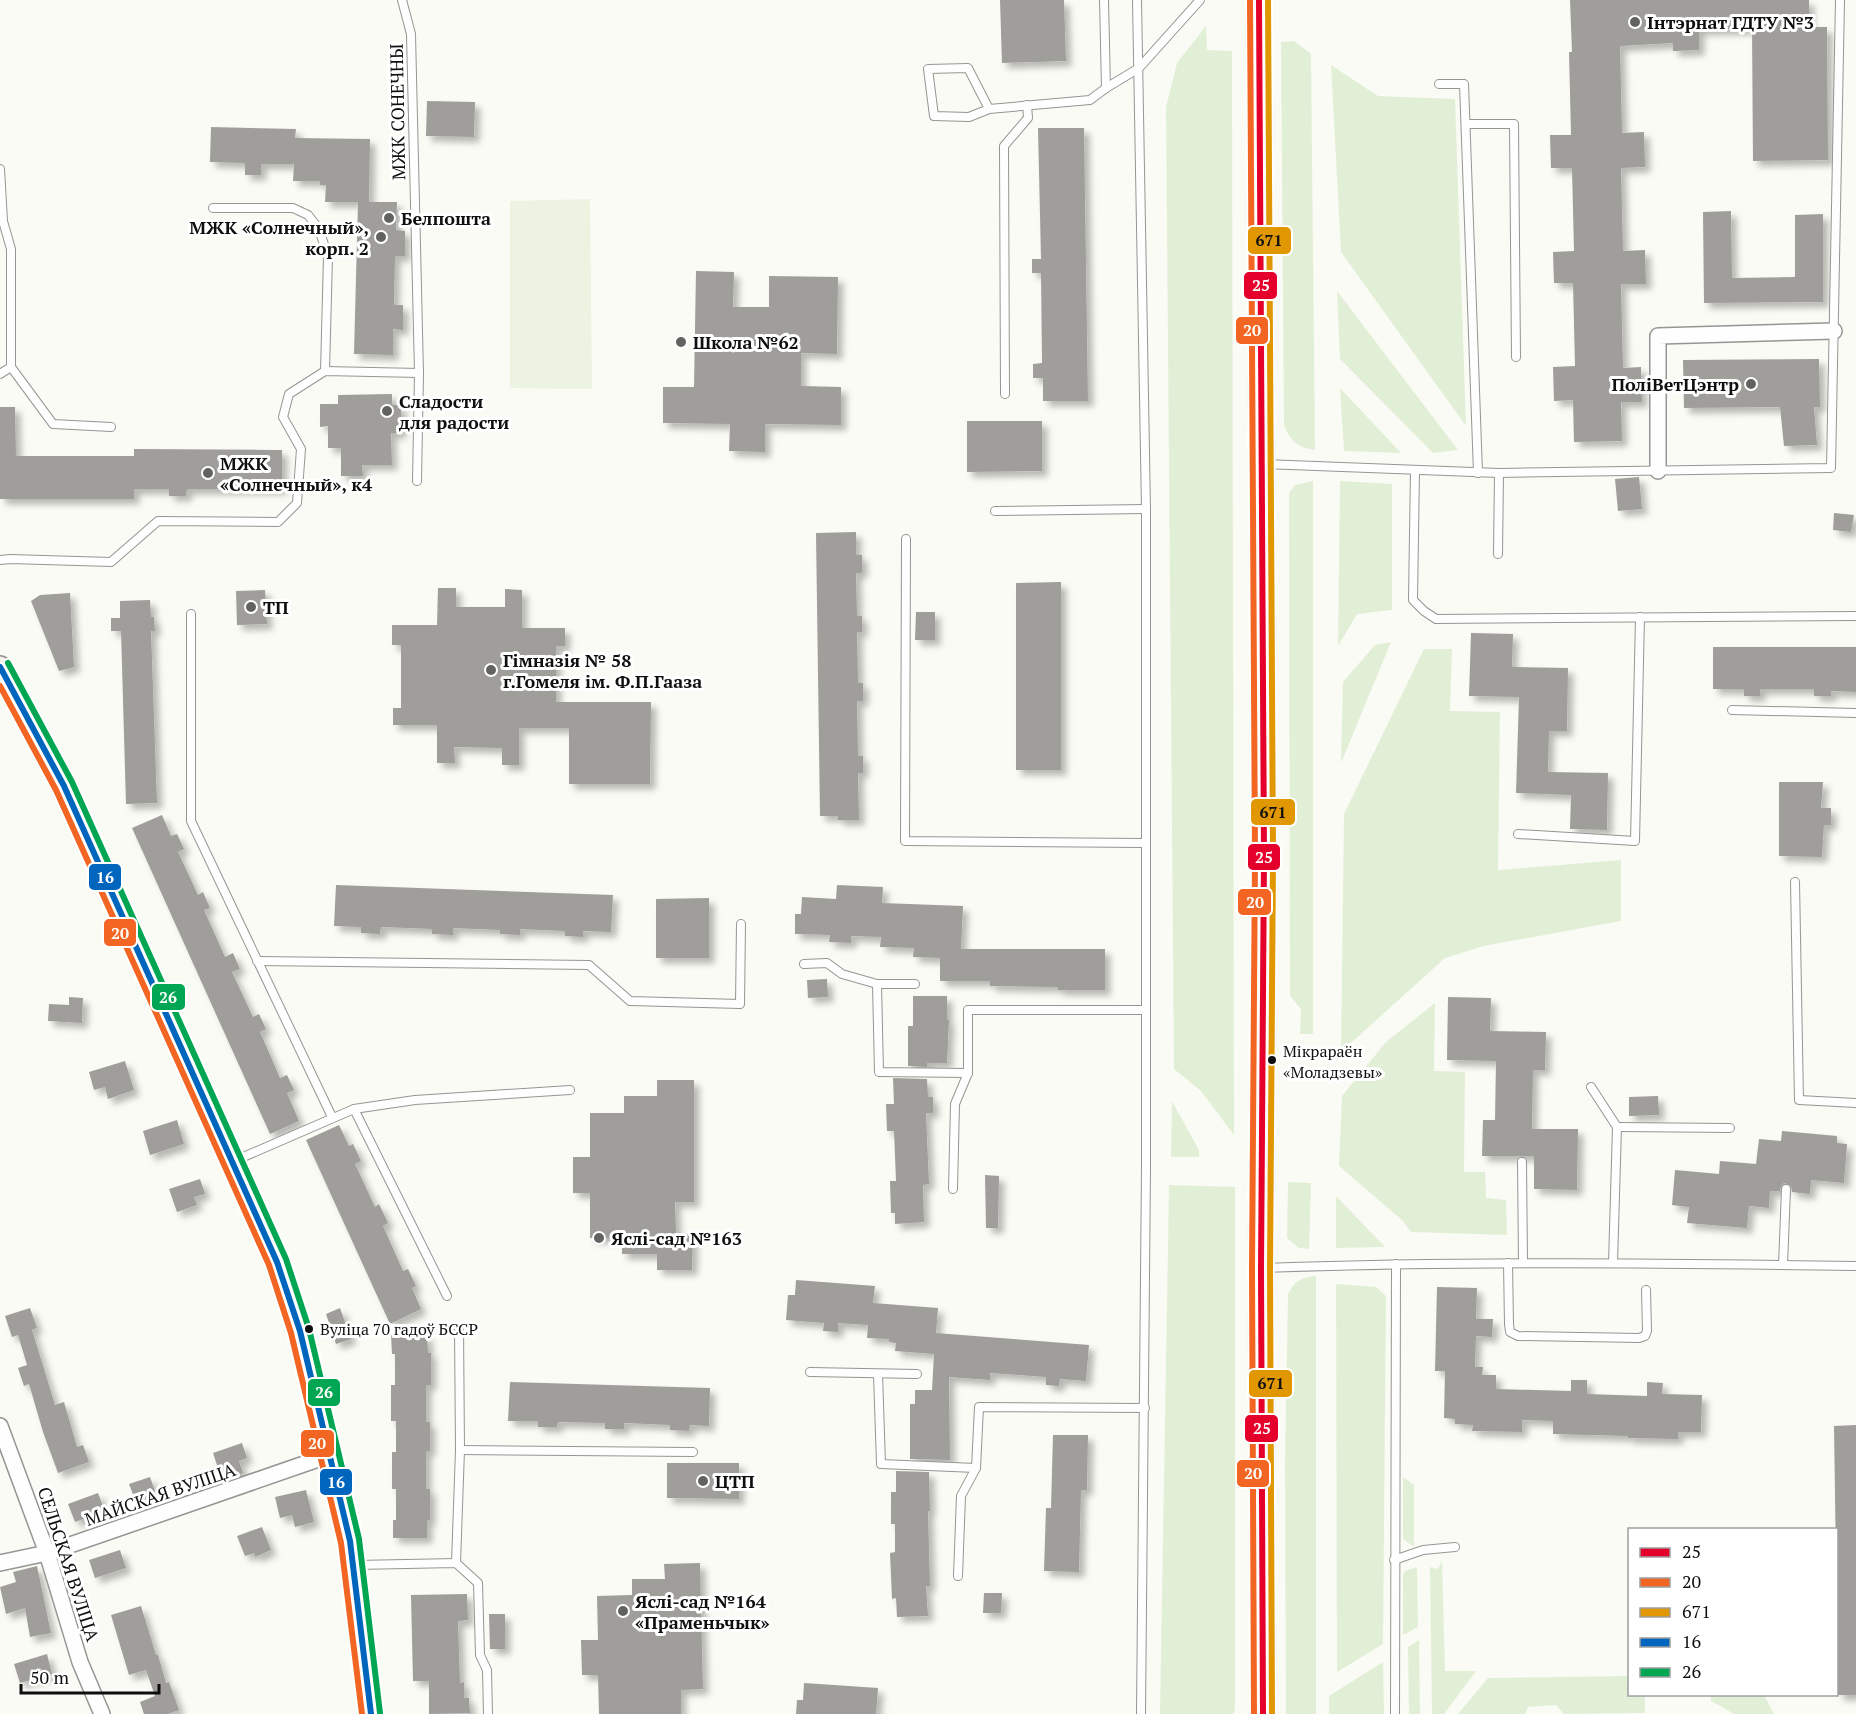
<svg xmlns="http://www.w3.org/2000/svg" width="1856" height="1714" font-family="'PT Serif',serif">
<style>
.green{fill:#e2efd7}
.pitch{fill:#ecf3e1}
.building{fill:#9f9e9a;filter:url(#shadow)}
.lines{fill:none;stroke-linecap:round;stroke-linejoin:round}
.lane-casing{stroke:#959593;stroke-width:10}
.street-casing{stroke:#959593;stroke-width:18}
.secondary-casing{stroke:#8c8c89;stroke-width:24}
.primary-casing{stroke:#838380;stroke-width:27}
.lane{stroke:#fefefe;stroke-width:8}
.street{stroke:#fefefe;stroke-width:15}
.secondary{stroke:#f4f4eb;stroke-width:21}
.primary{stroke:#ebe9dc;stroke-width:24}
.bus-1-casing{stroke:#fff;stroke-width:10}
.bus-2-casing{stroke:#fff;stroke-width:10}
.bus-3-casing{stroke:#fff;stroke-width:10}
.bus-4-casing{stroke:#fff;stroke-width:10}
.bus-5-casing{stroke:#fff;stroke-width:10}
.bus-1{stroke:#e4002b;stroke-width:6}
.bus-2{stroke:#f26522;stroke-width:6}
.bus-3{stroke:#e09702;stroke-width:6}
.bus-4{stroke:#0065bd;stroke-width:6}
.bus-5{stroke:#00a651;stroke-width:6}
.poi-dot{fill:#626260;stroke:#fff;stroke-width:2}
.bus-dot{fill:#0f0f0f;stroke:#fff;stroke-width:2}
.labels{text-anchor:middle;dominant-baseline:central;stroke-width:6;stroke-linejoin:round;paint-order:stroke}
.bus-label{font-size:16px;fill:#0f0f0f;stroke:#fff;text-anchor:start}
.poi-label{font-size:18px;font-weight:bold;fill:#0f0f0f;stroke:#fff;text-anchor:start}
.street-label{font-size:18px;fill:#0f0f0f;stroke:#fff}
.line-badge{stroke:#fff;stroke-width:2}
.badge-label{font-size:16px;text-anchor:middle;font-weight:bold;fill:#fff}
.pale-badge-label{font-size:16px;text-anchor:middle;font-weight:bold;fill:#111}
</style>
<defs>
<filter id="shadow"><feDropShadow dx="5.5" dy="5.5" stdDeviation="3" flood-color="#0004"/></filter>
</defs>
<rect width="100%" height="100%" fill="#fbfbf5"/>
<g class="green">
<path d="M1206,26L1207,50L1232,51L1234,1135L1201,1091L1174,1069L1166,107L1177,63Z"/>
<path d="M1294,41L1311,54L1315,450C1297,447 1291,442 1284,425L1281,42Z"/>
<path d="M1331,65L1378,96L1455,99L1466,426L1341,252Z"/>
<path d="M1337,291L1458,450L1433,453L1340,359Z"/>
<path d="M1340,388L1401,453L1344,451Z"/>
<path d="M1313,481V1034H1300L1301,1009L1290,996L1289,493L1295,485Z"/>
<path d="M1340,481L1392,484V610L1357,614L1338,646Z"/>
<path d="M1391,642L1341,763L1343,682L1375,645Z"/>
<path d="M1424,649H1452L1450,711L1500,712L1498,870L1621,860V921L1484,946L1445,958L1341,1052L1344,814Z"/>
<path d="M1435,1003L1434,1071L1465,1072L1464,1172H1485L1486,1198L1506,1200L1507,1235L1411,1232L1403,1221L1339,1166L1342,1096L1386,1042Z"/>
<path d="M1172,1101L1199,1150V1157H1171Z"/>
<path d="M1288,1182L1311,1183L1309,1249L1299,1248L1287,1238Z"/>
<path d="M1169,1185L1235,1187V1710L1233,1714H1160Z"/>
<path d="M1336,1196L1385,1247L1336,1248Z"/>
<path d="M1316,1276V1714H1286L1285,1462L1288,1294C1295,1281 1301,1277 1316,1276Z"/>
<path d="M1336,1284L1376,1287L1386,1296L1383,1644L1337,1672Z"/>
<path d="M1403,1477L1414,1485V1547L1403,1539Z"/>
<path d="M1442,1561L1445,1671H1476L1444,1714H1432L1430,1567L1438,1569Z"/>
<path d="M1417,1567L1418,1627L1403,1635V1575L1405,1571Z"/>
<path d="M1419,1640L1420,1714H1409L1408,1647Z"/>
<path d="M1383,1662L1384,1714H1329V1696Z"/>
<path d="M1629,1676L1630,1694L1645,1695V1713L1564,1714L1556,1705L1528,1707L1525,1714H1458L1488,1678Z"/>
<path d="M1711,1695H1764L1774,1714H1734L1711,1701Z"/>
</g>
<path class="pitch" d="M590,199L592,389L510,388V201Z"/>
<g class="building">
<path d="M1000,0H1064L1066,61L1002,63Z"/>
<path d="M1570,0H1809V27H1827L1828,160L1753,161L1752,29L1699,30V50L1673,51V43L1620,46L1622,133L1644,132L1645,167L1621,168L1623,251L1645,250L1646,284H1621L1623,368L1641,367L1642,402H1621L1622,441L1574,442L1573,400L1554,401L1553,367L1575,366L1573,283H1554L1553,252L1574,251L1572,168H1551L1550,135H1571L1569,52H1572Z"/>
<path d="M427,101L475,102L474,137L426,136Z"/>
<path d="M211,127L296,129L295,138L370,139L369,202H397L396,230L405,231V256H395L394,305H403V330L393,329V355L354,354L358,202H325L326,185H320V181H293L294,164H261V175H245V163L210,162Z"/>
<path d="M1038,128H1084L1088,401H1043V378H1033V364L1042,363L1041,273H1032V259H1041Z"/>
<path d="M1731,211L1732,278L1795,277V215L1823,214V302L1704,303L1703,212Z"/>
<path d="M696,271L734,272L733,307H769V276L838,277L837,354L801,353V386L841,387V425L765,424V452L729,451L730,424L663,423V387H694Z"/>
<path d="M1819,359L1820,407H1814L1817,445L1784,446L1780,407L1684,408L1683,360Z"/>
<path d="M392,394V405H401V433H391L392,465H362L363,476H341V448H328V426L320,427V404H338V395Z"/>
<path d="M0,407H15L16,456H134V449L282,450V489H187L186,496H169V489H134V499H0Z"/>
<path d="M967,421H1042V471L967,472Z"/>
<path d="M1639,477L1642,509L1618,511L1615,479Z"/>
<path d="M1834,513L1854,515L1851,532L1833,530Z"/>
<path d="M856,532V555H862V573H856L857,616H862V632H857L858,683H863V701H857L858,756H863V773H858L859,820H838V816H820L816,533Z"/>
<path d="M1061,582V770H1016V583Z"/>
<path d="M438,588H456V607H505V589L522,590V628H565V646H556V702H651L650,784H569V728H519V765H502V748L454,747L455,763H437V725H393V708H401V645H392V625H437Z"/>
<path d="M265,590L267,624L237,625L236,591Z"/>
<path d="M70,593L74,667L59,671L31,601L40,595Z"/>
<path d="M150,600L151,617H154L155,631H151L157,803L126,804L121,631H111V618H120V601Z"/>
<path d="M916,612H935V640H915Z"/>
<path d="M1471,633L1513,634L1512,667L1568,668L1567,731H1549L1548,772L1608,773L1607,830L1570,829L1571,795L1516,793L1519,697L1469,696Z"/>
<path d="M1713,647H1856V692L1831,691V696H1814V689H1760V696H1744V689H1713Z"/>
<path d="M1779,782H1823L1821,808H1831V825H1824L1822,857L1779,856Z"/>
<path d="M162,815L171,836L177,834L184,849L178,852L198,895L203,892L210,908L204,910L225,957L233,953L240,969L232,972L253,1017L259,1014L266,1029L260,1032L280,1078L287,1075L294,1090L287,1093L299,1121L270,1134L132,828Z"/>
<path d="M336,885L613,895L611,932L583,931V937L565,936V931L520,929V935L500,934V930L453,928V935L432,934V929L381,927L380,934L361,933V927L334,926Z"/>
<path d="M837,885L883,887L882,903L963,906L961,949H1105V990H1058V987L990,986V981H940V958L913,957L914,948L880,947L881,937L851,936V943L829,942L830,935L795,934V914H801L802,897L836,899Z"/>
<path d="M709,898V958H656V899Z"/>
<path d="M827,979L828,997L808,998L807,980Z"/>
<path d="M913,996H947V1020H949L947,1063H927V1067L908,1066V1026H913Z"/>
<path d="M69,997L83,998L82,1023L48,1021L49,1004L69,1005Z"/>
<path d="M1448,997L1491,998L1490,1031L1546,1032L1545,1070H1533L1532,1129H1578L1577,1190L1534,1189V1156H1482L1483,1120H1495L1496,1061L1447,1060Z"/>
<path d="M125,1061L134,1090L108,1099L105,1087L94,1090L89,1072Z"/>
<path d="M893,1078L927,1079L928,1097H933V1113H926L929,1184L923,1185L924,1222L895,1224V1213H891L890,1181H896L894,1131H887L886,1104H894Z"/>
<path d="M657,1080H694V1202H675L676,1233L693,1234L692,1270H657V1254H622V1238H590V1193H573V1157H590V1113H624V1096H657Z"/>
<path d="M1658,1096L1659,1115L1629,1116V1097Z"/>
<path d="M177,1120L184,1144L150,1155L143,1131Z"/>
<path d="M339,1125L349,1146L353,1144L361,1161L355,1164L375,1207L379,1204L388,1223L383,1226L403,1271L408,1269L416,1286L412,1288L421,1309L390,1324L306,1140Z"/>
<path d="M1782,1131L1837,1136V1143L1847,1144L1844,1183L1811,1180L1810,1194L1792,1192L1791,1186L1784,1183L1781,1186L1780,1191H1770L1769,1208L1749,1206L1747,1228L1687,1223L1689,1207L1672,1205L1675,1170L1719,1174L1720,1161L1756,1164L1759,1139L1781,1141Z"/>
<path d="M985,1175L999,1176L998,1228H986Z"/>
<path d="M200,1179L205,1194L194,1197L197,1205L177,1212L169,1189Z"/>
<path d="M796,1280L875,1286L873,1303L938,1308L936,1333L1089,1345L1086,1381L1060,1379L1059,1386L1046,1385V1377L990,1373V1380L949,1377L950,1460L910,1459V1404H915V1390H932L934,1354L895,1351L896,1343L889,1342V1339L867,1338L868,1325L838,1323V1332L823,1331L824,1323L786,1320L788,1295H795Z"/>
<path d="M1437,1287L1477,1288L1476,1319H1493L1492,1337L1476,1336L1475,1367H1483L1482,1375H1496V1389L1571,1391V1380H1587V1394L1647,1396V1382L1663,1383L1662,1394L1702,1395L1701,1432H1678V1439L1628,1438V1436L1553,1434V1421L1522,1420V1432L1472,1431L1473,1425L1455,1424V1419L1444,1418L1445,1371H1435Z"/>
<path d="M30,1308L37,1328L32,1330L55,1405L64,1402L77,1447L83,1445L89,1462L58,1473L43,1432L29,1384L24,1386L18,1368L27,1365L18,1335L12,1337L5,1316Z"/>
<path d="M340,1308L351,1339L336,1344L326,1314Z"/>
<path d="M391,1335H427L428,1353H431V1385H426V1422H430V1451H426V1489H430V1520H427V1538H393V1520H396V1489H392V1452H396V1421H391V1385H395V1354H392Z"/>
<path d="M510,1382L710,1388L709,1426L690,1425L689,1431L670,1430V1425L624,1423V1429H605V1423L558,1422L557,1427H538V1421H508Z"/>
<path d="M1856,1425V1695H1838L1834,1426Z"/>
<path d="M1053,1435H1088L1087,1490H1081L1079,1572L1044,1571L1046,1508H1051Z"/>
<path d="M242,1443L247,1458L239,1461L243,1473L222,1480L213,1453Z"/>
<path d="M667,1463H739V1499L667,1498Z"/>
<path d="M896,1471L929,1472L930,1511H928L930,1586H926L928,1616L897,1617L896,1598L892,1599L890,1553L895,1552V1524H891V1492H896Z"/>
<path d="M150,1477L156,1494L136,1502L129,1484Z"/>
<path d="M306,1490L314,1522L295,1527L292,1515L280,1518L275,1497Z"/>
<path d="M98,1493L105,1511L75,1522L68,1504Z"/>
<path d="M262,1527L271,1550L255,1557L254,1553L245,1556L237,1536Z"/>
<path d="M120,1550L126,1568L95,1578L89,1560Z"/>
<path d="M700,1563L703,1689L681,1690V1714H599L598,1675H582L581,1640H598L597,1596L632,1595V1579H665L664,1564Z"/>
<path d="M37,1566L51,1633L30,1637L25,1608L6,1614L0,1587L16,1582L13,1572Z"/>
<path d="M984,1593H1002L1001,1613H983Z"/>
<path d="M467,1594L468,1620L458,1621L460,1683L464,1682V1698H469L470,1713L429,1714V1681H413L411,1595Z"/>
<path d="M141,1606L156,1655H158L166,1683L169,1682L179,1710L168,1714H144L140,1702L155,1696L146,1670L129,1675L111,1615Z"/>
<path d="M489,1614H505V1649H490Z"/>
<path d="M47,1654L52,1674L20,1683L14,1664Z"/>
<path d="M804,1683L878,1688L876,1714H796L797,1700H803Z"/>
</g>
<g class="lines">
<defs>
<g id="lane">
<path d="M1104,0L1106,88"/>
<path d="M1137,0L1146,509V1167L1141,1714"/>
<path d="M1439,84H1464L1478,473"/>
<path d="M989,109L968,68L928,69L934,116L969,117L989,109L1090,100L1106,88L1139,68L1200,0"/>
<path d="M1466,124H1514L1516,357"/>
<path d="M0,169L3,221L11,249V367L53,424L111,427"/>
<path d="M213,208H293L308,215L319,229L328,257L325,371"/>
<path d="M0,374L11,367"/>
<path d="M1005,394L1004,146L1028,118L1027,105"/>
<path d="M1266,464L1499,473L1831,468L1840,0"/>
<path d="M1415,470L1413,600L1424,611L1436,619L1856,616"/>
<path d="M417,481L419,373"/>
<path d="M995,511L1146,509"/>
<path d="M906,539L905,841L1145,843"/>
<path d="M1498,554L1499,473"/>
<path d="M0,560L10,559L111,562L158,521L278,522L297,503L301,449L283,417L289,394L325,371L419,373L411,34L402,0"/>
<path d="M191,614V821L332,1117"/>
<path d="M1732,710L1856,713"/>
<path d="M1518,834L1635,841L1640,617"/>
<path d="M1795,882L1799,1100L1856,1103"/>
<path d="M257,961L589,965L630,1001L740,1004L741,924"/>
<path d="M804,964L827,963L842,974L877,984H915"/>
<path d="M877,984L879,1072L968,1073"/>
<path d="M1591,1087L1617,1127L1613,1263"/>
<path d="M354,1109L447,1296"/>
<path d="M1617,1127L1730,1128"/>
<path d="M234,1161L354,1109L415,1100L570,1090"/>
<path d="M1522,1162L1523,1263"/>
<path d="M953,1189L955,1104L968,1073V1010H1146"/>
<path d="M1508,1263L1509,1324L1510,1332L1518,1336L1639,1338L1645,1336L1647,1331L1646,1290"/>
<path d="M1783,1265L1786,1189"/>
<path d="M1265,1268C1462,1261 1659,1263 1856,1266"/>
<path d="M810,1372L917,1374"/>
<path d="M878,1374L881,1464L976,1468"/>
<path d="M460,1450L693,1452"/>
<path d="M1394,1560L1423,1550L1455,1547"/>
<path d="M456,1563L460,1450L459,1327"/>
<path d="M356,1565L456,1563L478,1583L480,1655L487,1670L488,1714"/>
<path d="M958,1576L961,1496L976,1468L979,1407L1145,1408"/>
<path d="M1395,1714L1396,1264"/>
</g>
<g id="street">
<path d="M1658,471V336L1834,331"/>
<path d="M0,1426L47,1553L80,1662L102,1714"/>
<path d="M0,1563L47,1553L330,1455"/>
</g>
<path id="secondary" d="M0,667L64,786L277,1262L300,1331L350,1541L371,1714"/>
<path id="primary" d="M1259,0L1264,856L1261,1269L1263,1714"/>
</defs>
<use href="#lane" class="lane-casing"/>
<use href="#street" class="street-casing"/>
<use href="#secondary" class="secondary-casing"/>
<use href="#primary" class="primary-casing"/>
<use href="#lane" class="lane"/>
<use href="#street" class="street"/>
<use href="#secondary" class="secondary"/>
<use href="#primary" class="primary"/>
<defs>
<path id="bus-1" d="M1259,0L1264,856L1261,1269L1263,1714"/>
<g id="bus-2">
<path d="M1250,0L1255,856L1252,1269L1254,1714"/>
<path d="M0,686L56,790L269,1265L291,1333L341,1543L362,1714"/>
</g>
<path id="bus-3" d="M1268,0L1273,856L1270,1269L1272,1714"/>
<path id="bus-4" d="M0,667L64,786L277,1262L300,1331L350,1541L371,1714"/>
<path id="bus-5" d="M8,663L72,782L286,1259L309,1329L359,1539L380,1713"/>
</defs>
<use href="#bus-1" class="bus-1-casing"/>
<use href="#bus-2" class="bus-2-casing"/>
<use href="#bus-3" class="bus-3-casing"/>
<use href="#bus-4" class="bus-4-casing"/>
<use href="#bus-5" class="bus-5-casing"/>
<use href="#bus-1" class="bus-1"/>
<use href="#bus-2" class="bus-2"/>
<use href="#bus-3" class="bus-3"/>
<use href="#bus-4" class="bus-4"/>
<use href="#bus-5" class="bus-5"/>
</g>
<g class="poi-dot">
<circle cx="1635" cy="22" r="6"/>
<circle cx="389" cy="218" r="6"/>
<circle cx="381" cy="237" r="6"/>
<circle cx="681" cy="342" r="6"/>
<circle cx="1751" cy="384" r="6"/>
<circle cx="387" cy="411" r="6"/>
<circle cx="208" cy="473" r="6"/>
<circle cx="251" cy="607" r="6"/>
<circle cx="491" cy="670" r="6"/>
<circle cx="599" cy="1238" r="6"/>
<circle cx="703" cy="1481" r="6"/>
<circle cx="623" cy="1611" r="6"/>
</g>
<g class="bus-dot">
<circle cx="1272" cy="1060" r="5"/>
<circle cx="309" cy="1329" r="5"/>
</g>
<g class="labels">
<g class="bus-label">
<text x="1283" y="1051">Мікрараён<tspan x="1283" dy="21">«Моладзевы»</tspan></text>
<text x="320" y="1329">Вуліца 70 гадоў БССР</text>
</g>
<g class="poi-label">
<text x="1647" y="22">Інтэрнат ГДТУ №3</text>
<text x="401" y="218">Белпошта</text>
<text x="369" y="227" text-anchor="end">МЖК «Солнечный»,<tspan x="369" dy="21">корп. 2</tspan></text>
<text x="693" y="342">Школа №62</text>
<text x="1739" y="384" text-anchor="end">ПоліВетЦэнтр</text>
<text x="399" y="401">Сладости<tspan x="399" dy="21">для радости</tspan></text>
<text x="220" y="463">МЖК<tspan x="220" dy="21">«Солнечный», к4</tspan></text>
<text x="263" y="607">ТП</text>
<text x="503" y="660">Гімназія № 58<tspan x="503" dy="21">г.Гомеля ім. Ф.П.Гааза</tspan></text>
<text x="611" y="1238">Яслі-сад №163</text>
<text x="715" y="1481">ЦТП</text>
<text x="635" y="1601">Яслі-сад №164<tspan x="635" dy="21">«Праменьчык»</tspan></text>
</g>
<g class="street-label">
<text transform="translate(397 112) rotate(-91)">МЖК СОНЕЧНЫ</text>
<text transform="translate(160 1494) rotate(-19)">МАЙСКАЯ ВУЛІЦА</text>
<text transform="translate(69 1564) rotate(72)">СЕЛЬСКАЯ ВУЛІЦА</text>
</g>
</g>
<g class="line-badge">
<rect x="1247" y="226" width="45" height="29" rx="6" fill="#e09702"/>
<rect x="1243" y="271" width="35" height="29" rx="6" fill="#e4002b"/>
<rect x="1235" y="316" width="34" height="29" rx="6" fill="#f26522"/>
<rect x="1250" y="798" width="46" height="28" rx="6" fill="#e09702"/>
<rect x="1247" y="843" width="34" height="28" rx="6" fill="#e4002b"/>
<rect x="88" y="863" width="34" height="28" rx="6" fill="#0065bd"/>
<rect x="1237" y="888" width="35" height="28" rx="6" fill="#f26522"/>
<rect x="103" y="918" width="34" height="29" rx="6" fill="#f26522"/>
<rect x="151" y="983" width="35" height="28" rx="6" fill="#00a651"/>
<rect x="1248" y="1369" width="45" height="29" rx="6" fill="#e09702"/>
<rect x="307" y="1378" width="34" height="29" rx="6" fill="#00a651"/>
<rect x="1244" y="1414" width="35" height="29" rx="6" fill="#e4002b"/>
<rect x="300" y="1429" width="35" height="29" rx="6" fill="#f26522"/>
<rect x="1236" y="1459" width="34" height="29" rx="6" fill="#f26522"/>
<rect x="319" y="1468" width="34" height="28" rx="6" fill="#0065bd"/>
</g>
<g class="badge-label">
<text x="1261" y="291">25</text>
<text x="1252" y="336">20</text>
<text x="1264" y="863">25</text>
<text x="105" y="883">16</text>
<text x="1255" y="908">20</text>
<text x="120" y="939">20</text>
<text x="168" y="1003">26</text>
<text x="324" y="1398">26</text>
<text x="1262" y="1434">25</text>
<text x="317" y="1449">20</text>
<text x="1253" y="1479">20</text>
<text x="336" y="1488">16</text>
</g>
<g class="pale-badge-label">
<text x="1269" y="246">671</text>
<text x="1273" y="818">671</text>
<text x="1271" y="1389">671</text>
</g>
<rect x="1628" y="1528" width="210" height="168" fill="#ffffff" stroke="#9f9f9f" stroke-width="1.5"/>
<rect x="1640" y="1548" width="30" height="9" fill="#e4002b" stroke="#9f9f9f" stroke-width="1.5"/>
<text x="1682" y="1558" font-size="18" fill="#0f0f0f">25</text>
<rect x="1640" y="1578" width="30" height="9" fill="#f26522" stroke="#9f9f9f" stroke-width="1.5"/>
<text x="1682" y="1588" font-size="18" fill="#0f0f0f">20</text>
<rect x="1640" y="1608" width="30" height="9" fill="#e09702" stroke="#9f9f9f" stroke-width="1.5"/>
<text x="1682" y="1618" font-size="18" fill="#0f0f0f">671</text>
<rect x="1640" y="1638" width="30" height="9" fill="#0065bd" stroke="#9f9f9f" stroke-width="1.5"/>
<text x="1682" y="1648" font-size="18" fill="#0f0f0f">16</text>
<rect x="1640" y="1668" width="30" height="9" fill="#00a651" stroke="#9f9f9f" stroke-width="1.5"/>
<text x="1682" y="1678" font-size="18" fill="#0f0f0f">26</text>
<path d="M21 1684v9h138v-9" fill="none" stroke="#0f0f0f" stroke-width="3"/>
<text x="30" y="1684" font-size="18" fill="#0f0f0f" stroke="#ffffff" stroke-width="4.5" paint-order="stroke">50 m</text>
</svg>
